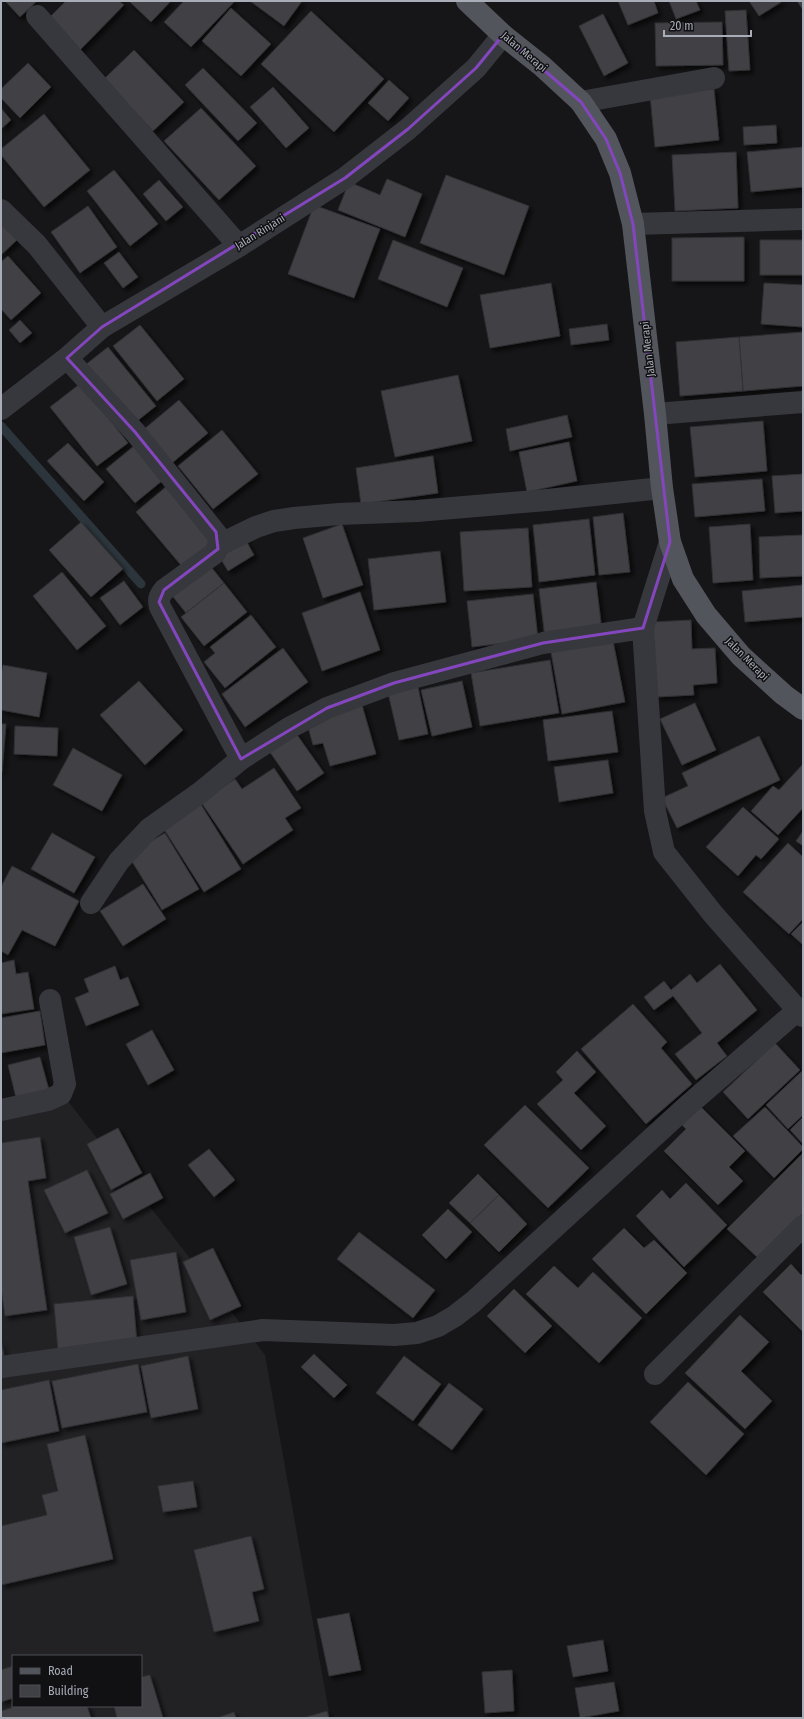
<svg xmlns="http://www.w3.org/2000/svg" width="804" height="1719" font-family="'Fira Sans Condensed',sans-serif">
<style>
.built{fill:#222225;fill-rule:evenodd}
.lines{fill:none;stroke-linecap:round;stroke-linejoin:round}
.stream{stroke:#2c353c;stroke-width:9}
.building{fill:#404145;stroke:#303034;filter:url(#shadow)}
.street{stroke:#37383d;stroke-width:22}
.primary{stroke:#53555c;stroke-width:22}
.marked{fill:none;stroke:#8446be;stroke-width:3;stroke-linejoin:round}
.labels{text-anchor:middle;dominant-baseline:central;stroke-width:3;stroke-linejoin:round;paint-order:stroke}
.street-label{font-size:11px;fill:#a8adb8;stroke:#111113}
</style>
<defs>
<filter id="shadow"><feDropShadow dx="3.5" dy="3.5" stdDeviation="2" flood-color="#0009"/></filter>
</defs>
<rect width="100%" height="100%" fill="#161618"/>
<path class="built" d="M68,1101L265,1355L330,1718H1V1118ZM13,1656H141V1706H13Z"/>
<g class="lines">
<path class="stream" d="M1,426L141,584"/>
</g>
<g class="building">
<path d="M5,1H37L20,17Z"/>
<path d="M66,1H119L124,5L79,51L47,20Z"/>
<path d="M129,1H171L151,22Z"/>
<path d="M184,1H235L191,47L164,22Z"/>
<path d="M250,1H302L284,26Z"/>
<path d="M618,1H654L658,13L628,25Z"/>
<path d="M669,1H696L700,10L676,19Z"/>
<path d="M749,1H783L759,16Z"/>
<path d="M797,1H803V10Z"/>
<path d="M231,8L271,44L241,76L202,41Z"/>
<path d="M746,10L750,70L729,71L725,11Z"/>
<path d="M311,11L384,79L334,132L261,64Z"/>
<path d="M603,14L628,63L604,76L579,26Z"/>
<path d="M722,22L723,65L656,66L655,23Z"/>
<path d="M134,50L184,102L153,131L104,79Z"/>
<path d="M28,63L51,87L20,118L1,98V89Z"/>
<path d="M203,68L257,123L238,141L185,85Z"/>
<path d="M389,80L409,98L388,121L368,103Z"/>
<path d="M273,87L309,128L286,148L250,107Z"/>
<path d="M714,89L719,140L655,147L650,95Z"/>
<path d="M1,108L11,120L1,129Z"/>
<path d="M201,108L256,166L219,200L164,141Z"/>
<path d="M44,114L90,170L44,207L1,155V149Z"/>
<path d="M776,125L777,143L744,145L743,127Z"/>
<path d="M803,147V187L751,192L747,152Z"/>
<path d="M736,152L738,208L675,211L672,155Z"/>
<path d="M114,170L158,224L130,246L87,191Z"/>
<path d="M446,175L529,206L504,275L420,243Z"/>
<path d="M387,179L422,194L405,237L338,210L349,182L380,195Z"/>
<path d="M159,180L183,207L166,221L143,194Z"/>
<path d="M314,205L380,229L354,298L288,274Z"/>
<path d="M88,206L117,247L80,273L51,232Z"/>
<path d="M1,221L18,239L1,255Z"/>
<path d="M744,237V281H672V238Z"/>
<path d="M393,240L463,268L447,307L378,279Z"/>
<rect x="760" y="240" width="43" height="35"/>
<path d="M119,252L138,277L123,288L104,263Z"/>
<path d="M8,256L41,293L11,320L1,309V262Z"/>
<path d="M551,283L560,336L490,348L480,295Z"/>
<path d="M764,283L803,285V327L761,324Z"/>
<path d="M20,320L32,333L20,343L9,330Z"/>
<path d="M607,324L609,340L571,345L569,329Z"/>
<path d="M140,325L184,379L157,401L113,346Z"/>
<path d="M803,332V386L743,391L739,337Z"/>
<path d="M739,337L743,391L680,396L676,342Z"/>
<path d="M108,347L156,406L132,425L84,366Z"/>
<path d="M458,375L472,441L395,457L381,391Z"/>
<path d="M81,383L128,443L97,466L50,407Z"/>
<path d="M179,400L208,433L172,463L143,430Z"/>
<path d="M567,415L572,437L510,451L506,429Z"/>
<path d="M763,421L767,471L695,477L690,427Z"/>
<path d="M222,430L258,474L213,509L178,466Z"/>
<path d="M569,442L577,481L527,492L519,452Z"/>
<path d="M68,443L104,482L84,501L47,461Z"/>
<path d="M134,446L163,480L135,503L106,469Z"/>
<path d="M433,456L438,493L361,504L356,468Z"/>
<path d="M803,474V511L775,513L772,476Z"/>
<path d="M762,479L765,511L695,517L692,484Z"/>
<path d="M167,486L216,544L185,570L136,512Z"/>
<path d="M623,513L630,572L599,575L593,517Z"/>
<path d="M589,519L595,575L539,582L533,525Z"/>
<path d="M81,522L123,569L91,597L49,550Z"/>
<path d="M342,524L363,585L323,598L303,538Z"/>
<path d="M750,524L753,580L713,583L709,527Z"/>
<path d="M528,528L532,587L464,591L460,532Z"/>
<path d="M803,535V576L760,578L759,537Z"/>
<path d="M244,537L254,555L228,571L217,553Z"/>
<path d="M440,551L446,602L374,610L368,559Z"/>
<path d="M208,563L224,583L186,613L170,593Z"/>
<path d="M62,572L106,626L77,650L33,596Z"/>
<path d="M124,581L143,607L120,625L100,598Z"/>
<path d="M596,582L602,631L545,638L539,589Z"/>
<path d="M224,583L247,612L204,646L181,617Z"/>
<path d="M803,585V617L745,622L742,591Z"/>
<path d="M360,592L380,650L322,671L302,613Z"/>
<path d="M533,594L538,639L472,647L467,601Z"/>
<path d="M251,615L276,647L225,688L204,662L215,653L210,647Z"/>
<path d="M691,620L692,649L715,648L717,683L693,685L694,695L656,697L653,622Z"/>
<path d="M613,641L625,702L562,714L551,652Z"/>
<path d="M283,648L308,682L245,727L222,694Z"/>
<path d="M550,660L559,713L480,726L471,673Z"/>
<path d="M3,665L47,673L39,717L1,710V674Z"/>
<path d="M139,681L183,730L145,765L100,715Z"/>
<path d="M462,681L472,727L432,736L421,690Z"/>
<path d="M418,687L428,734L399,740L388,693Z"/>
<path d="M695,703L716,750L682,765L660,719Z"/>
<path d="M362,705L376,754L330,766L323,743L313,745L306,720Z"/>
<path d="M612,711L618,752L548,761L543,720Z"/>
<path d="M1,724H6L2,772H1Z"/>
<path d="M15,726L58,728L57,756L14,754Z"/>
<path d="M293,729L324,773L297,791L267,748Z"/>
<path d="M759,736L780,780L677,828L662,798L688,786L682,773Z"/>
<path d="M73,748L122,775L102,811L53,785Z"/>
<path d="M608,760L613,793L559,802L554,767Z"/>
<path d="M803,764V808L778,835L751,811L773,786L779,790Z"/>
<path d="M274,768L301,808L285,818L293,830L243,864L201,802L235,779L242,789Z"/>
<path d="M200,803L241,869L204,892L162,826Z"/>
<path d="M743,807L779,839L761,859L756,855L738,876L706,847Z"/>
<path d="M803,831V846L796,841Z"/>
<path d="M52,833L95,857L74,893L31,869Z"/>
<path d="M165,833L199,889L162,910L128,855Z"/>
<path d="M788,843L803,857V919L789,934L743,892Z"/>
<path d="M12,866L79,901L55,946L22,930L8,955L1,951V887Z"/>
<path d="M143,884L166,919L123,946L100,911Z"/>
<path d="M803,922V945L791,934Z"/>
<path d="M14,960L16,974L28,972L34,1009L1,1014V963Z"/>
<path d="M720,964L757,1010L717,1043L727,1056L696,1080L675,1054L702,1033L673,996L654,1010L644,997L664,981L671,990L690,974L697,983Z"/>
<path d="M115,966L120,980L128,977L139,1005L86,1026L75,998L89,992L84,979Z"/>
<path d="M633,1004L667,1042L661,1048L692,1084L646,1124L581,1049Z"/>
<path d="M40,1011L45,1045L1,1053V1018Z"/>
<path d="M152,1030L174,1070L148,1085L126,1044Z"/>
<path d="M775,1043L800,1070L748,1119L723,1092Z"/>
<path d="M577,1051L596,1072L574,1093L606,1126L581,1150L537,1104L563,1080L556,1072Z"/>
<path d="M40,1057L49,1090L16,1098L8,1065Z"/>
<path d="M802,1071L803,1115L788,1129L766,1105Z"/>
<path d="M698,1104L745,1151L729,1167L743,1181L718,1205L664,1151L686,1129L680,1123Z"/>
<path d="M525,1105L589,1168L548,1208L484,1145Z"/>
<path d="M765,1107L803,1147V1149L774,1178L733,1136Z"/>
<path d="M803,1117V1144L790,1130Z"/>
<path d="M118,1128L142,1173L111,1190L87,1144Z"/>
<path d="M40,1137L46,1178L28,1181L47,1310L5,1316L1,1288V1143Z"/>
<path d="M209,1149L235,1180L214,1197L188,1165Z"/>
<path d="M802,1154L803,1213L758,1258L727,1229Z"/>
<path d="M87,1170L108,1213L65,1233L44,1190Z"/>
<path d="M150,1173L163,1198L123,1219L110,1194Z"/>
<path d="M478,1174L499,1195L470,1223L449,1203Z"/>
<path d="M686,1183L727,1225L684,1267L636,1216L662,1190L670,1199Z"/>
<path d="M499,1195L527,1224L499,1252L470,1223Z"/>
<path d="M448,1209L472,1232L446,1259L422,1235Z"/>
<path d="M110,1227L127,1284L91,1295L74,1237Z"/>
<path d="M624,1228L644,1248L654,1240L687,1273L646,1314L592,1259Z"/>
<path d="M359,1232L435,1290L413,1318L337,1259Z"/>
<path d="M213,1248L241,1306L210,1320L183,1262Z"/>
<path d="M176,1252L186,1312L141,1320L130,1260Z"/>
<path d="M791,1264L801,1275L803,1273V1332L763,1292Z"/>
<path d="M554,1266L578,1288L593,1272L642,1318L599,1363L526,1294Z"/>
<path d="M514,1289L552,1326L525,1353L487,1316Z"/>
<path d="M133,1296L137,1344L58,1351L54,1304Z"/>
<path d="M740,1315L769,1342L741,1371L772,1401L745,1429L685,1373Z"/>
<path d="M1,1340L4,1356H1Z"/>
<path d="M314,1354L347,1385L334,1398L301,1367Z"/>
<path d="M188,1356L198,1409L151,1418L141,1366Z"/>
<path d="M404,1356L441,1384L413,1421L376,1393Z"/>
<path d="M138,1364L147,1412L62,1428L52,1381Z"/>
<path d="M49,1380L59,1431L1,1443V1390Z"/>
<path d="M688,1382L744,1434L706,1475L650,1422Z"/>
<path d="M449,1383L483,1409L452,1450L418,1425Z"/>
<path d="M85,1435L113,1559L1,1585V1526L47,1515L42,1495L58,1491L47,1444Z"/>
<path d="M193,1481L197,1507L163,1512L158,1486Z"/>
<path d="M251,1536L264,1589L252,1592L259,1621L214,1632L194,1550Z"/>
<path d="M349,1613L361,1670L329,1676L317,1619Z"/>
<path d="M603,1640L608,1671L573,1677L567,1646Z"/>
<path d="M13,1666V1698L1,1702V1670Z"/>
<path d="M512,1670L514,1711L485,1713L482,1672Z"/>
<path d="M150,1675L163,1718H117L114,1706H141V1677Z"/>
<path d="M614,1682L619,1711L580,1718L575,1688Z"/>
<path d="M17,1706H87L91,1718H1V1711Z"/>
<path d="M327,1711L329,1718H303Z"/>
<path d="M234,1712L236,1718H217Z"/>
</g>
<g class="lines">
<g class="street">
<path d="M37,16L239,246"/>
<path d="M581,102L714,78"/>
<path d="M1,210L37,245L102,327"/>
<path d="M633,224L803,219"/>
<path d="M67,358L135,432L218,536L219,545L215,553L164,590C159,596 158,600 160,607L241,759"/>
<path d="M1,409L67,358L102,327L239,246L345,178L408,129L476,68L503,35"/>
<path d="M655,414L803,402"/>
<path d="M670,542L643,628L655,811L664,852L713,914L803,1016"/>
<path d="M219,545L256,527L274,521L294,518L339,514L417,511L547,500L662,488"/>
<path d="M91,903L119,861L149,829L201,792L241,759L289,728L327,708L394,683L543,643L643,628"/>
<path d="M1,1110L48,1100L61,1094L65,1084L50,1000"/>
<path d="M1,1367L263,1330L394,1335L417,1333L438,1326L455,1316L473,1302L686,1107L798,1010"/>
<path d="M655,1374L803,1226"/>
</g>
<path class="primary" d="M467,1L503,35L542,66L581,102L606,139L620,173L633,224L655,414L662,488L670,542L683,579L706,615L741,656L784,695L803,709"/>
</g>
<path class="marked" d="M503,35L581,102L606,139L620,173L633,224L670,542L643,628L543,643L394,683L327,708L241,759L159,602L164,590L218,549L216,532L135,432L67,358L102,327L345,178L408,129L476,68Z"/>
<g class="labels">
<g class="street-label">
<text transform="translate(524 52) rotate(40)">Jalan Merapi</text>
<text transform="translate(260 232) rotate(-32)">Jalan Rinjani</text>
<text transform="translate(648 349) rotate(-97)">Jalan Merapi</text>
<text transform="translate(747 659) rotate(45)">Jalan Merapi</text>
</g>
</g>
<rect width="804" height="1719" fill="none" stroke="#a8adb8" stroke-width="4"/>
<rect x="12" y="1655" width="130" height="52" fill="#111113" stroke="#4d4f55"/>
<rect x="20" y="1668" width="20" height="6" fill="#53555c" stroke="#4d4f55"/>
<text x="48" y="1675" font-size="12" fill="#a8adb8">Road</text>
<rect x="20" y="1685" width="20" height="12" fill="#404145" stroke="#4d4f55"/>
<text x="48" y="1695" font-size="12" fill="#a8adb8">Building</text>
<path d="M664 30v6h87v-6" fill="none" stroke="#a8adb8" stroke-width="2"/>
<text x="670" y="30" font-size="12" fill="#a8adb8" stroke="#111113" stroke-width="3" paint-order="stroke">20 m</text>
</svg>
